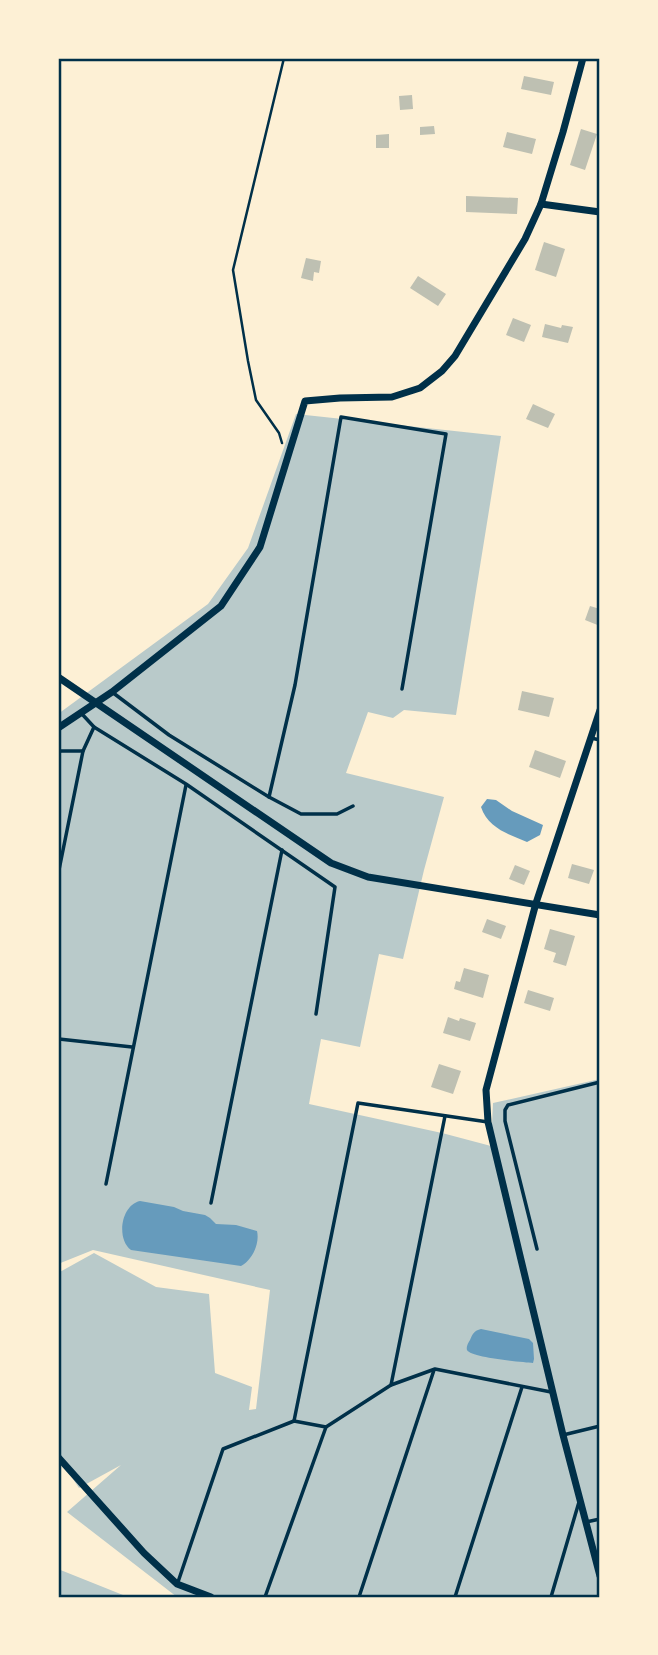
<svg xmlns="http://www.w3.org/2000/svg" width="658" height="1655" font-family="'Noto Sans',sans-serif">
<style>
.green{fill:#b9caca}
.water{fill:#669bbc}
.building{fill:#bec0b2}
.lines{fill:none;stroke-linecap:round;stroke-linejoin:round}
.path{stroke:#003049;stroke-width:2.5}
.service{stroke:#003049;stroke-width:3.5}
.minor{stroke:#003049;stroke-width:7}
.neatline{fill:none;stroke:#003049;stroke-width:2.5}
</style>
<rect width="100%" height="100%" fill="#fdf0d5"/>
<g class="green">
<path d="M296,414L501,436L456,715L404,710L393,718L368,712L346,773L444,797L424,870L403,959L379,954L360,1047L321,1039L309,1104L442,1133L491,1146L493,1103L600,1079V1597H177L67,1512L121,1465L79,1488L58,1457V1273L94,1253L156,1287L209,1294L215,1373L252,1387L249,1410L256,1409L270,1290L93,1250L58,1264V714L208,604L248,548Z"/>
<path d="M58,1569L128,1597H58Z"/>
</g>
<g class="water">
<path d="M487,799L496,800L512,811L543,825L540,835L527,842C508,834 488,828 481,807Z"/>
<path d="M140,1201L174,1207L183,1211L205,1215L210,1218L216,1224L236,1225L257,1231C260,1244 252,1260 241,1266L131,1250C116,1239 121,1205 140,1201Z"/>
<path d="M481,1329L529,1339L533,1343L534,1359L533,1363C523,1362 471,1358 467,1350C466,1347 468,1343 470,1340C473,1333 474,1331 481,1329Z"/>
</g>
<g class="building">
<path d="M524,76L554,82L551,95L521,89Z"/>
<path d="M412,95L413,109L400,110L399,96Z"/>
<path d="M434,126L435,134L420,135V127Z"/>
<path d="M581,129L597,134L585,170L570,165Z"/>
<path d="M507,132L536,139L532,154L503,147Z"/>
<path d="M389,134V148H376V135Z"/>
<path d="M466,196L518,198L517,214L466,212Z"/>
<path d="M544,242L565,249L556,277L535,270Z"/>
<path d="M306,258L321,261L319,273L314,272L313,281L301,278Z"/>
<path d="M418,276L446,294L438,306L410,288Z"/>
<path d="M513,318L531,325L524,342L506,335Z"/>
<path d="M545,324L561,328L562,325L573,327L568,343L542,337Z"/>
<path d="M533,404L555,414L548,428L526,419Z"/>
<path d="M590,606L600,609V626L585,620Z"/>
<path d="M522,691L554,698L549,717L518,710Z"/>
<path d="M535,750L566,761L560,778L529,767Z"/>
<path d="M572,864L594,870L589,884L568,878Z"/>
<path d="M515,865L530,871L524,885L509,879Z"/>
<path d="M487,919L506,926L501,939L482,932Z"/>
<path d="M550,929L575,936L566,966L553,962L556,953L544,949Z"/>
<path d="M464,968L489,975L483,998L454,989L456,981L460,982Z"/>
<path d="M528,990L554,998L550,1011L524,1003Z"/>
<path d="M448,1017L459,1021L460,1018L476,1023L470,1041L443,1033Z"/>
<path d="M439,1064L461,1071L453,1094L431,1087Z"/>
</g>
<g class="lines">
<path class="path" d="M282,443L279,433L256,400L248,361L233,270L284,58"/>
<g class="service">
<path d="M112,692L169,735L269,797L301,814H337L353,806"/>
<path d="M82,714L94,727L186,784L335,887L316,1014"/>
<path d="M591,738L600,740"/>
<path d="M58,752L61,751H83"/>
<path d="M269,797L295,685L341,417L446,434L402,689"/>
<path d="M58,875L83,751L94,727"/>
<path d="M59,1039L132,1047"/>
<path d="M106,1184L186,785"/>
<path d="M211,1203L282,850"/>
<path d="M537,1249L505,1121V1110L508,1105L600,1082"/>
<path d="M391,1385L445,1116"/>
<path d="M294,1421L358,1103L488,1122"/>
<path d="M563,1435L600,1426"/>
<path d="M586,1522L600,1519"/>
<path d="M178,1582L223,1449L294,1421L326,1427"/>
<path d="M265,1597L326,1427L391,1385L435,1369L551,1392"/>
<path d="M359,1597L434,1370"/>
<path d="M455,1597L522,1387"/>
<path d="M551,1597L579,1502"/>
</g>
<g class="minor">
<path d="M541,204L600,212"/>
<path d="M58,677L331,863L368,877L600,915"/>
<path d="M600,710L536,903L486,1090L488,1122L563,1435L600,1576"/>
<path d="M58,728L112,692L221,606L260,547L305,401L340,398L392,397L420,388L442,371L455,356L525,239L541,204L563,132L583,58"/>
<path d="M58,1457L144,1553L177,1584L211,1597"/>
</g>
</g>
<rect width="658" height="1655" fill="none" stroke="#fdf0d5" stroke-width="119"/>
<rect x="60" y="60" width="538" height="1536" class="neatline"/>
</svg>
